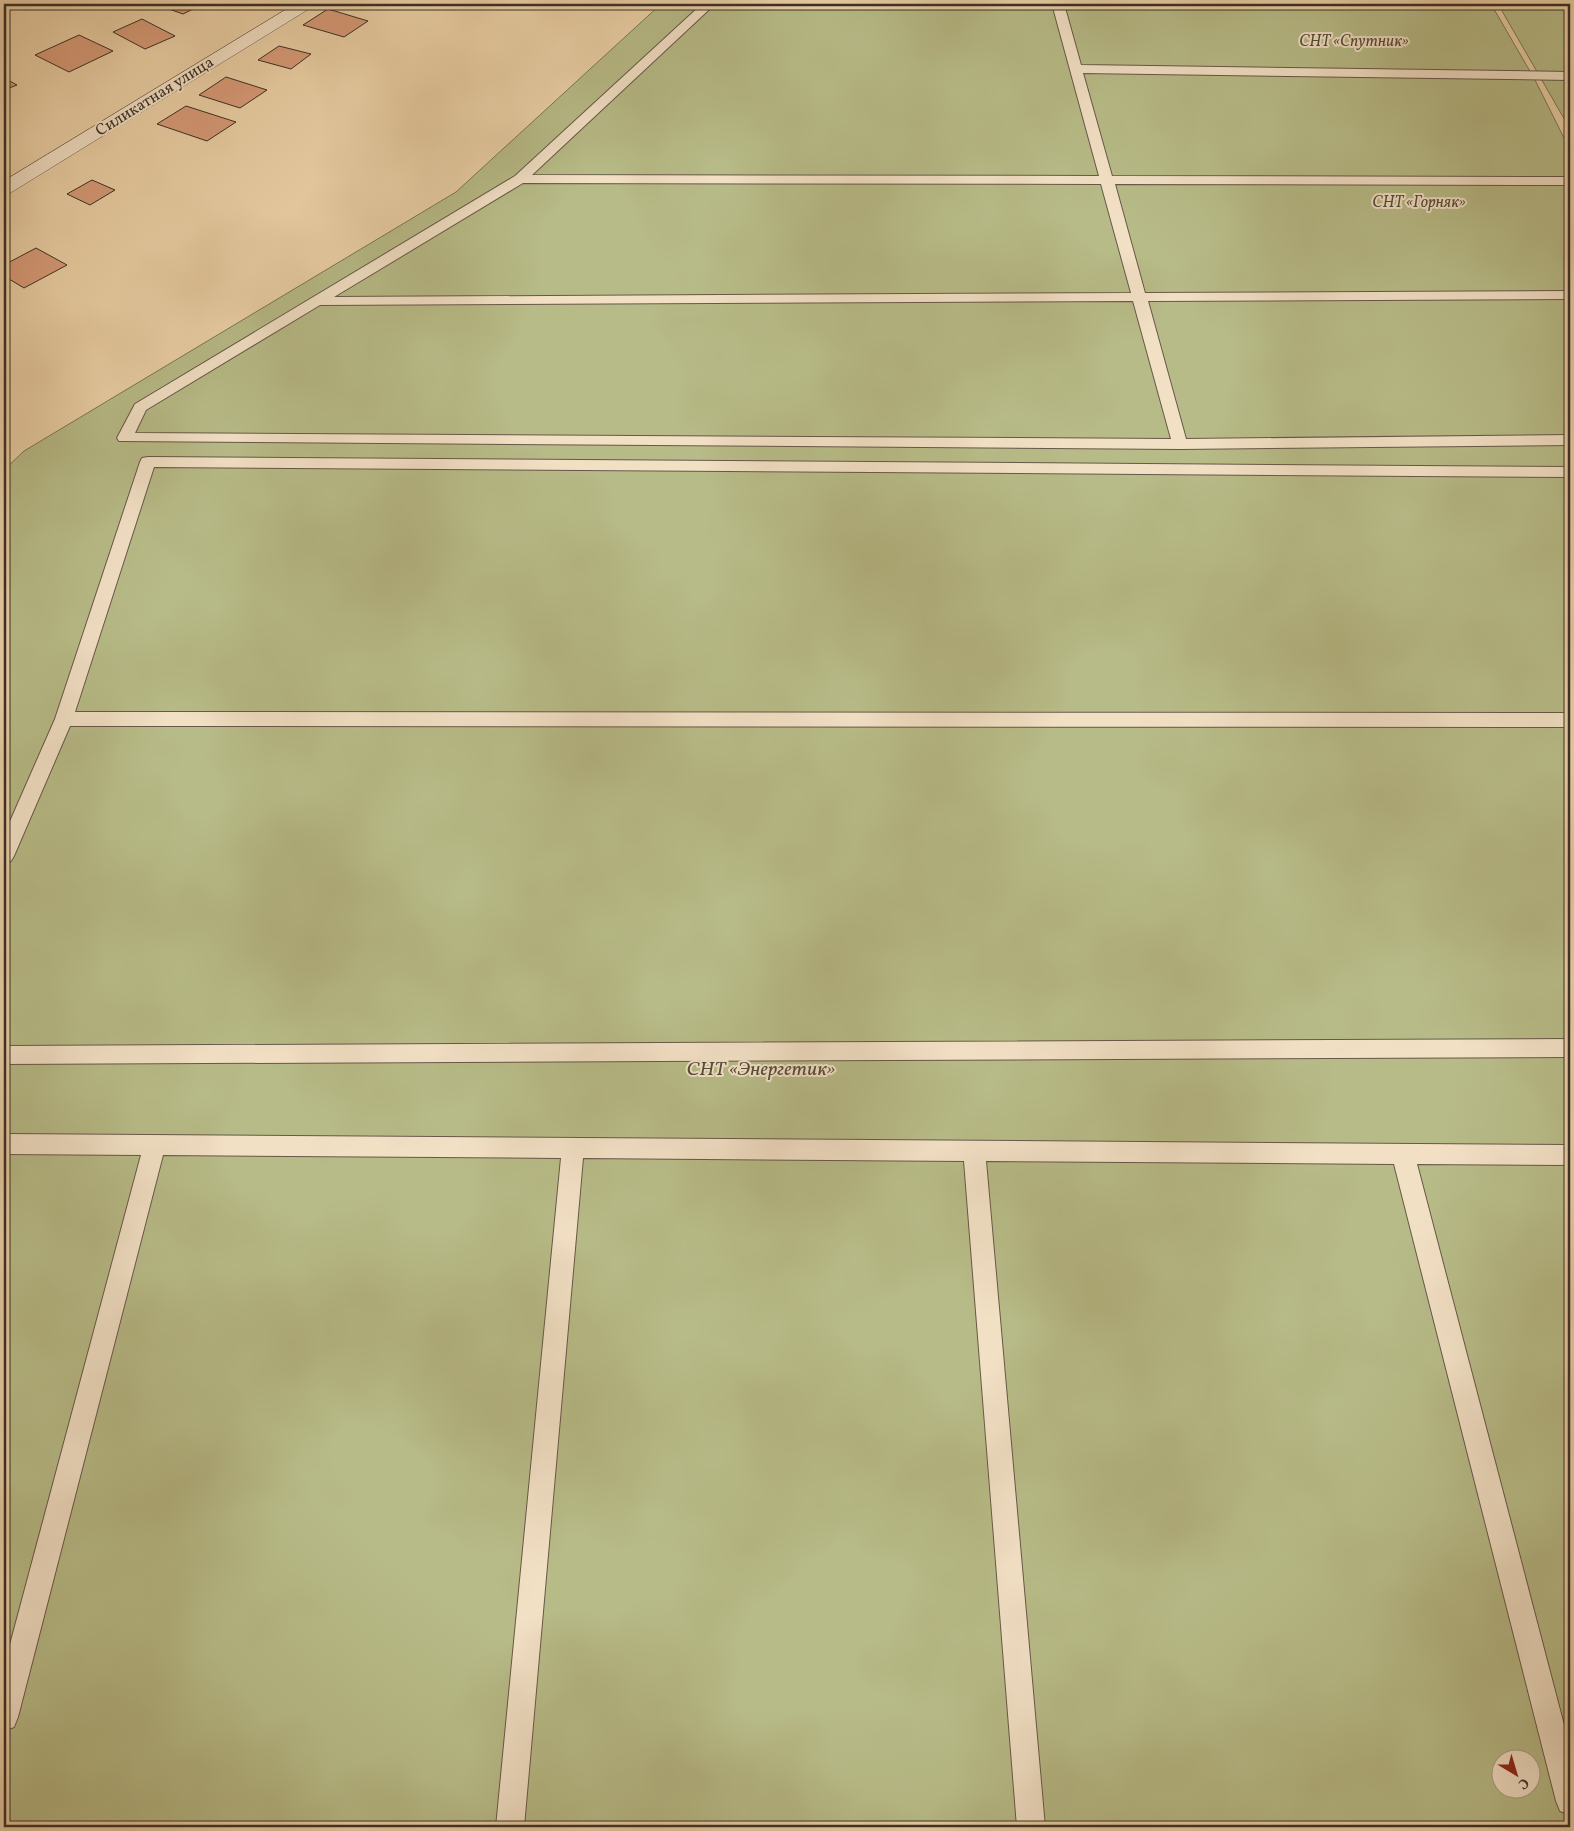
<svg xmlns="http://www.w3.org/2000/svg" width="1574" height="1831" font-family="Vollkorn,serif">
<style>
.green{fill:#b7bb87;stroke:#797658;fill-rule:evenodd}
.building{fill:#d79b78;stroke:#3b3028}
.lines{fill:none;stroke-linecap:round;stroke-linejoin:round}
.service-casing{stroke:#675848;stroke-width:2}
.minor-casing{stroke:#675848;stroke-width:1}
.service{fill:#f2e0c5;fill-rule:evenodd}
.minor{fill:#f2e0c5;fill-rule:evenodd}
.labels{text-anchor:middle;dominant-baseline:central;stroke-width:4;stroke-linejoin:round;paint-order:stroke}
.far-park-label{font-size:16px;font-style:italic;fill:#544c3b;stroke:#f2e0c5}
.far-street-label{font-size:16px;fill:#3b3028;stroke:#f2e0c5}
.park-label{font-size:20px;font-style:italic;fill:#544c3b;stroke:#f2e0c5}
</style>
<rect width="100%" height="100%" fill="#ebd0a6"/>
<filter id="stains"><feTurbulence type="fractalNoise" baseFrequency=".004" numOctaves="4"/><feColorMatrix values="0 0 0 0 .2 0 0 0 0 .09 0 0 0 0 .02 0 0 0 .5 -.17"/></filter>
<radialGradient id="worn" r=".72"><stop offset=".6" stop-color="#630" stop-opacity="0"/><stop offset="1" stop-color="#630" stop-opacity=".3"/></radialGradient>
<g class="green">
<path d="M661,4H1491L1535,80L1570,150V1827H4V470L24,451L456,192ZM1502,1758H1532V1788H1502Z"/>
<path d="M1498,4H1570V129Z"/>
</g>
<g class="building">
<path d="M155,4H203L183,14Z"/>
<path d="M328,9L368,21L344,37L303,25Z"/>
<path d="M142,19L175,36L145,49L113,32Z"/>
<path d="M79,35L113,51L69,72L35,55Z"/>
<path d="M279,46L311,54L291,69L258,60Z"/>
<path d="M226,77L267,90L240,108L199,95Z"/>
<path d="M4,78L17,85L4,90Z"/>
<path d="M186,106L236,122L207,141L157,124Z"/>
<path d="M92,180L115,190L90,205L67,194Z"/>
<path d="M36,248L67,265L24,288L4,276V265Z"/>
</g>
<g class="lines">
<defs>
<g id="service">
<path d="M702,4H715L532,175L1099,176L1052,4H1064L1081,65L1570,72V80L1083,73L1112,176L1570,177V185L1115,184L1145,293L1570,291V299L1148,301L1186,439L1570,435V445L1180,449L119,441L117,438L135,404L515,176ZM523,183L1101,184L1131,293L334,297ZM1133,301L1171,439L135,433L146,410L320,305Z"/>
<path d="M148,457L1570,467V477L154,467L75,712L1570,713V727L70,726L14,856L11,861L4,864V835L55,719L140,462L142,458Z"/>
<path d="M1570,1039V1057L4,1064V1046Z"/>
<path d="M4,1134L1570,1145V1165L1417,1164L1570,1748V1815L1560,1811L1556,1801L1394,1164L986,1161L1045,1827H1017L964,1161L583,1158L524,1827H496L561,1158L163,1155L18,1717L14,1727L4,1731V1667L141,1155L4,1154Z"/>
</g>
<path id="minor" d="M295,4H314L312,7L10,193L4,194V181Z"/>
</defs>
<use href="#service" class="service-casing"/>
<use href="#minor" class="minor-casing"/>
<use href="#service" class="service"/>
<use href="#minor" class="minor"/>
</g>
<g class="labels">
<g class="far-park-label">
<text x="1354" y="42">СНТ «Спутник»</text>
<text x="1419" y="203">СНТ «Горняк»</text>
</g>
<g class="far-street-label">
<text transform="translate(155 97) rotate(-32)">Силикатная улица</text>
</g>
<g class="park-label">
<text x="761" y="1070">СНТ «Энергетик»</text>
</g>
</g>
<rect width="1574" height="1831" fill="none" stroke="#ebd0a6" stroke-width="20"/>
<rect x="5" y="5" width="1564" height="1821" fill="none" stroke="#3b3028" stroke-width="2.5"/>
<rect x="10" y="10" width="1554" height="1811" fill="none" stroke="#3b3028"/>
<g transform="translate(1516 1774) rotate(142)"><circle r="24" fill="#f2e0c5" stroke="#a99a86"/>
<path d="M0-4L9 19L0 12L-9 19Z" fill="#8f2418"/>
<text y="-8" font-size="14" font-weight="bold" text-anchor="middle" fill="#3b3028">С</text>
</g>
<rect width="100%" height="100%" filter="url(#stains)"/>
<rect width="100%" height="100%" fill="url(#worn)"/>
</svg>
